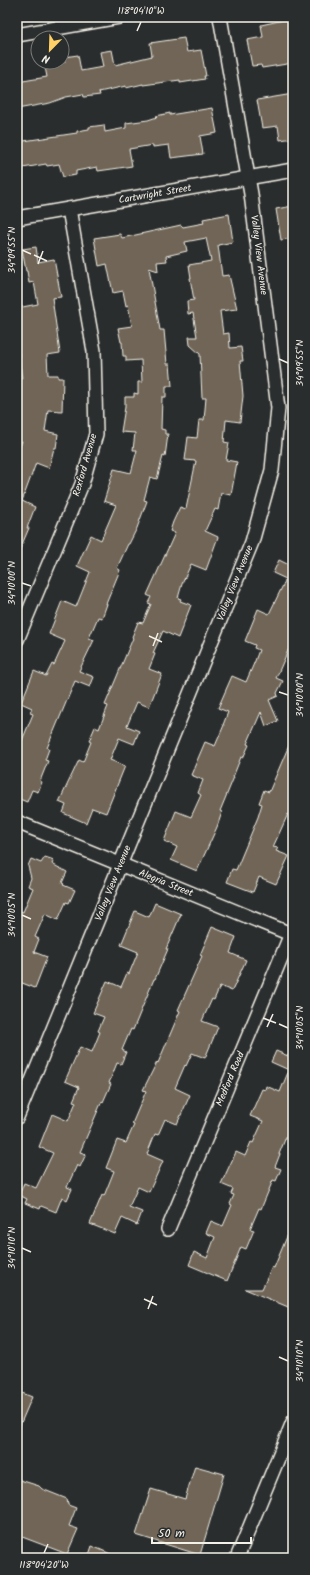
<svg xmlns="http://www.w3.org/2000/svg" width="310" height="1575" font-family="Kalam,sans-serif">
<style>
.building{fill:#6f6556;stroke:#f4f1e8}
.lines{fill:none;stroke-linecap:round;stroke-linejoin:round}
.street-casing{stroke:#f4f1e8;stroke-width:16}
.street{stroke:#2a2d2e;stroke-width:13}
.ticks{fill:none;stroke:#f4f1e8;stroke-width:1.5}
.labels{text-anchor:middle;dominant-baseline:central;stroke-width:3;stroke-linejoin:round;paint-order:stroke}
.street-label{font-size:10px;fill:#f4f1e8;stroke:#2a2d2e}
.neatline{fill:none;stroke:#f4f1e8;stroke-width:1.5}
.ticks-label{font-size:10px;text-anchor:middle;fill:#f4f1e8}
</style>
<rect width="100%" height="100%" fill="#2a2d2e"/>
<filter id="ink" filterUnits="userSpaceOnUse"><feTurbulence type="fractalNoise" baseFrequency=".025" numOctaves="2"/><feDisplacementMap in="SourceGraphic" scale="8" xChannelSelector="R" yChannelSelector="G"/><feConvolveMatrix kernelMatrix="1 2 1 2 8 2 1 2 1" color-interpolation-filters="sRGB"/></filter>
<g filter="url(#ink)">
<g class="building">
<path d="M293,18V63L262,68L261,65L252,66L247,40L263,37L261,25Z"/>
<path d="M184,38L187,52L201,50L206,76H204L205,79L180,83V80L143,85V84L126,88V86L99,92L100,95L84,97L83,94L66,97L50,103L17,109V82L47,77L44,62H65L64,57L78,55L81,71L103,67L100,52L112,50L115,65L152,56L150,43Z"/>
<path d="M293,94V138L280,140L278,126L262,128L257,100Z"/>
<path d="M212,108L217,133L200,136L203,154L171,158L169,145L153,147V145L129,149L132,166L119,168L98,171L97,167L76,171V175L63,177L59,164L47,166L46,164L17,169V142L77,133V131L89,129V127L104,125L105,132L126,128V123L148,120L157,117L156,116L170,113V115Z"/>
<path d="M293,206V238L281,240L276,209Z"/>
<path d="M229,214L233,242L218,245L222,276L229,275L237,309L220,311L223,334L229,333L230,348L241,347L243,361H240L243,396L240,422L226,420L224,442L229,443L226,460L237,462L231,495L221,493L218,510L215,509L205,531L218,537L206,570L191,564L182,584L178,598L181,599L180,601L191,605L178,638L163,631L153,653L155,654L149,669L162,674L149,707L137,702L127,726L139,731L134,744L119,738L110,760L125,766L106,813L92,808L86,823L63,813L66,805L59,802L79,760L83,762L91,742L89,741L95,727L99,729L108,706L105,705L133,638L132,637L138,622L143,623L151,604L148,603L151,597L147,595L175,533L170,531L173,522L180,507L186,509L196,461L185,460L188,437L197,438L199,420H204L206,398H202L200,354L190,345L189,337H197L193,313L188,314L187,301L194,300L190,278H191L189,265L211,261L206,238L185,242L187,251L166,256L167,261L157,262L158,271L149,268L160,330H164L167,364H170L172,386H166V397H162L161,429L165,430V434H168L165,457L163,456L157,479L150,477L144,500L147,501L137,528L129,544H128L117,568L120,570L106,604H107L102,618L98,617L89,638L94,640L79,671L94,677L90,687L75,681L47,748L49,749L45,760L48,761L40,781L42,782L38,792L32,790L27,802L17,798V741L21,743L33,714L30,713L32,708L21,703L34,671L46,676L52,664L54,665L65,641L49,634L62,601L76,607L90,572L77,566L91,535L101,540L116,505L104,501L114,469L131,473L137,450H133L135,433L121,432L125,407V397H134V393L138,394V382H142L141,360L126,361V356H123L122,342H121L118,328L132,326L128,305L126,306L123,291L113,293L107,264L99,266L94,238L120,234L122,238L181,225L183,227L204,223L203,219Z"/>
<path d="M36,247L38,262L54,259L61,297L52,298L60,353L47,355L48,375H58V378H63L62,411L48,410L45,431L58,434L56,448H54L49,468L36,463L22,501L35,507L27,528H29L17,556V456L22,441H17V412H19L18,378L22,379L17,339V308L38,304L34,282L29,283L27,271H26L22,249Z"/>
<path d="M279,560L291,566L293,562V639L276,678L283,681L277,693L278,696L269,700L278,721L266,726L261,712L247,744L249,745L243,758L241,757L233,777H234L220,811L222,812L217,827L197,871L171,860L177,847L164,841L176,811L191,817L201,795L198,793L203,780L191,775L205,742L215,746L224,725H223L228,712L218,708L232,676L246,682L255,661L259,650L254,648L255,645L245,641L258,609L269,614L286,579L273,573Z"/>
<path d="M293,736V816L288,814L273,847L278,848L276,851L289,856L276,884L259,877L253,892L227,882L232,869L236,870L258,817L262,804L259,803L264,790L269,792Z"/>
<path d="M45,857L54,860L52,864L67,872L62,883L64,884L63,885L75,890L69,903L66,902L58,920L45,914L35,937L39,939L34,952L47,957L35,988L17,981V918L20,911L23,912L33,888L28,886L31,878L28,866L31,859L41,863Z"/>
<path d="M155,903L181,914L166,949H168L155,979H154L133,1030L131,1029L122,1050L126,1052L121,1064L117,1063L109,1083L111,1084L103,1102L102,1101L80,1152L86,1154L80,1167L77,1165L67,1187L72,1189L67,1200L62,1197L56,1212L41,1206L40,1209L25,1203L27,1199L19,1195L24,1183L36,1188L53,1153L39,1147L52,1114L68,1121L76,1102L73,1101L79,1087L65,1081L80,1047L92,1052L100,1032L98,1031L104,1017L93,1013L107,981L121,987L127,973L129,974L138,952L121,945L135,911L149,917Z"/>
<path d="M212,927L236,937L230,953L246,960L232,991L220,986L214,1000L212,999L202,1021L218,1027L205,1058L192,1053L186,1066L185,1065L175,1088L190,1095L177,1124L165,1119L158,1135L155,1134L147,1154L163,1161L149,1192L138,1187L129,1207L142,1212L137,1225L122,1218L115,1234L90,1224L102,1195L104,1196L114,1171L106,1168L117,1140L126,1143L134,1125L132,1124L146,1091L143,1090L157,1062L158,1063L180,1011L178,1010L202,956L200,955Z"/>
<path d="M276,1051L293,1058V1120L279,1154H280L275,1167L281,1169L276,1181L273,1180L261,1209L259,1208L250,1229L254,1230L246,1249L241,1247L227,1281L189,1265L194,1252L207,1258L215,1237L206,1233L211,1221L223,1226L232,1205L230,1204L234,1195L231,1194L233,1189L221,1184L236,1152L245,1156L251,1142L253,1143L263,1121L250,1116L262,1089L265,1090L266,1086L280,1092L289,1070L271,1062Z"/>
<path d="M293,1222V1309L245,1289H262L272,1267L274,1268Z"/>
<path d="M17,1391L32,1397L17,1432Z"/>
<path d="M195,1466L224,1474L200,1555L136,1535L151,1489L185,1499Z"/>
<path d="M17,1479L39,1486L42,1489L67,1499L68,1505L76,1508L69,1526L78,1529L67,1554L17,1535Z"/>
<path d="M92,1546L120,1558H88Z"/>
</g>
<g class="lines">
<defs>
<g id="street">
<path d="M17,35L119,17"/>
<path d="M17,218L293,170"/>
<path d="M17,640L82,484L96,434L94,351L69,209"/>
<path d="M17,822L293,935"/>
<path d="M17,1117L252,542L272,470L278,408L251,194L220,17"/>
<path d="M168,1229L293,929"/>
<path d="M237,1558L293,1422"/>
</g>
</defs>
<use href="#street" class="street-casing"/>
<use href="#street" class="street"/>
</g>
</g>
<path class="ticks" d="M137,31L141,22M22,250L31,254M34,255L47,261M38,264L43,251M279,359L288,363M22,583L31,586M149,636L162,642M153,646L158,633M279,692L288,695M22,915L31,919M263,1018L276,1023M279,1024L288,1028M267,1027L273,1014M22,1248L31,1252M144,1299L157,1305M148,1309L153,1296M279,1357L288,1361M44,1553L48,1544"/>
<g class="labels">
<g class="street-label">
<text transform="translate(155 194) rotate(-10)">Cartwright Street</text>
<text transform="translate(259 255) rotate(83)">Valley View Avenue</text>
<text transform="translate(85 465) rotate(-74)">Rexford Avenue</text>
<text transform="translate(235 583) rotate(-68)">Valley View Avenue</text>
<text transform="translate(113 883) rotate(-68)">Valley View Avenue</text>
<text transform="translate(166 883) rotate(22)">Alegria Street</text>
<text transform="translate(230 1079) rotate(-67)">Medford Road</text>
</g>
</g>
<rect width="310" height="1575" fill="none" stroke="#2a2d2e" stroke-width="44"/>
<g transform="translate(50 50) rotate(203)"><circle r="19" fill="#2a2d2e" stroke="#7b7b78"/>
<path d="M0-3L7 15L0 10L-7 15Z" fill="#ffd166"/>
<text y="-6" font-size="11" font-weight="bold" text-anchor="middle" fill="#f4f1e8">N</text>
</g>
<path d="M152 1537v6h99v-6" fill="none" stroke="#f4f1e8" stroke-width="2"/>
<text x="158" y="1537" font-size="12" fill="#f4f1e8" stroke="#2a2d2e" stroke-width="3" paint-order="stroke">50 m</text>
<rect x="22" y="22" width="266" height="1531" class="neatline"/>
<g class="ticks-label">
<text x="141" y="14">118°04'10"W</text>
<text transform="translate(11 250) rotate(-90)" y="4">34°09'55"N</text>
<text transform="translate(299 363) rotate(-90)" y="4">34°09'55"N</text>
<text transform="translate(11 583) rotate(-90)" y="4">34°10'00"N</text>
<text transform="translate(299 695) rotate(-90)" y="4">34°10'00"N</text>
<text transform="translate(11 915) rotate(-90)" y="4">34°10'05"N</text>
<text transform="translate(299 1028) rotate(-90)" y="4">34°10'05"N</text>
<text transform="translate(11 1248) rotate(-90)" y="4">34°10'10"N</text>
<text transform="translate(299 1361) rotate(-90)" y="4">34°10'10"N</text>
<text x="44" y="1568">118°04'20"W</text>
</g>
</svg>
